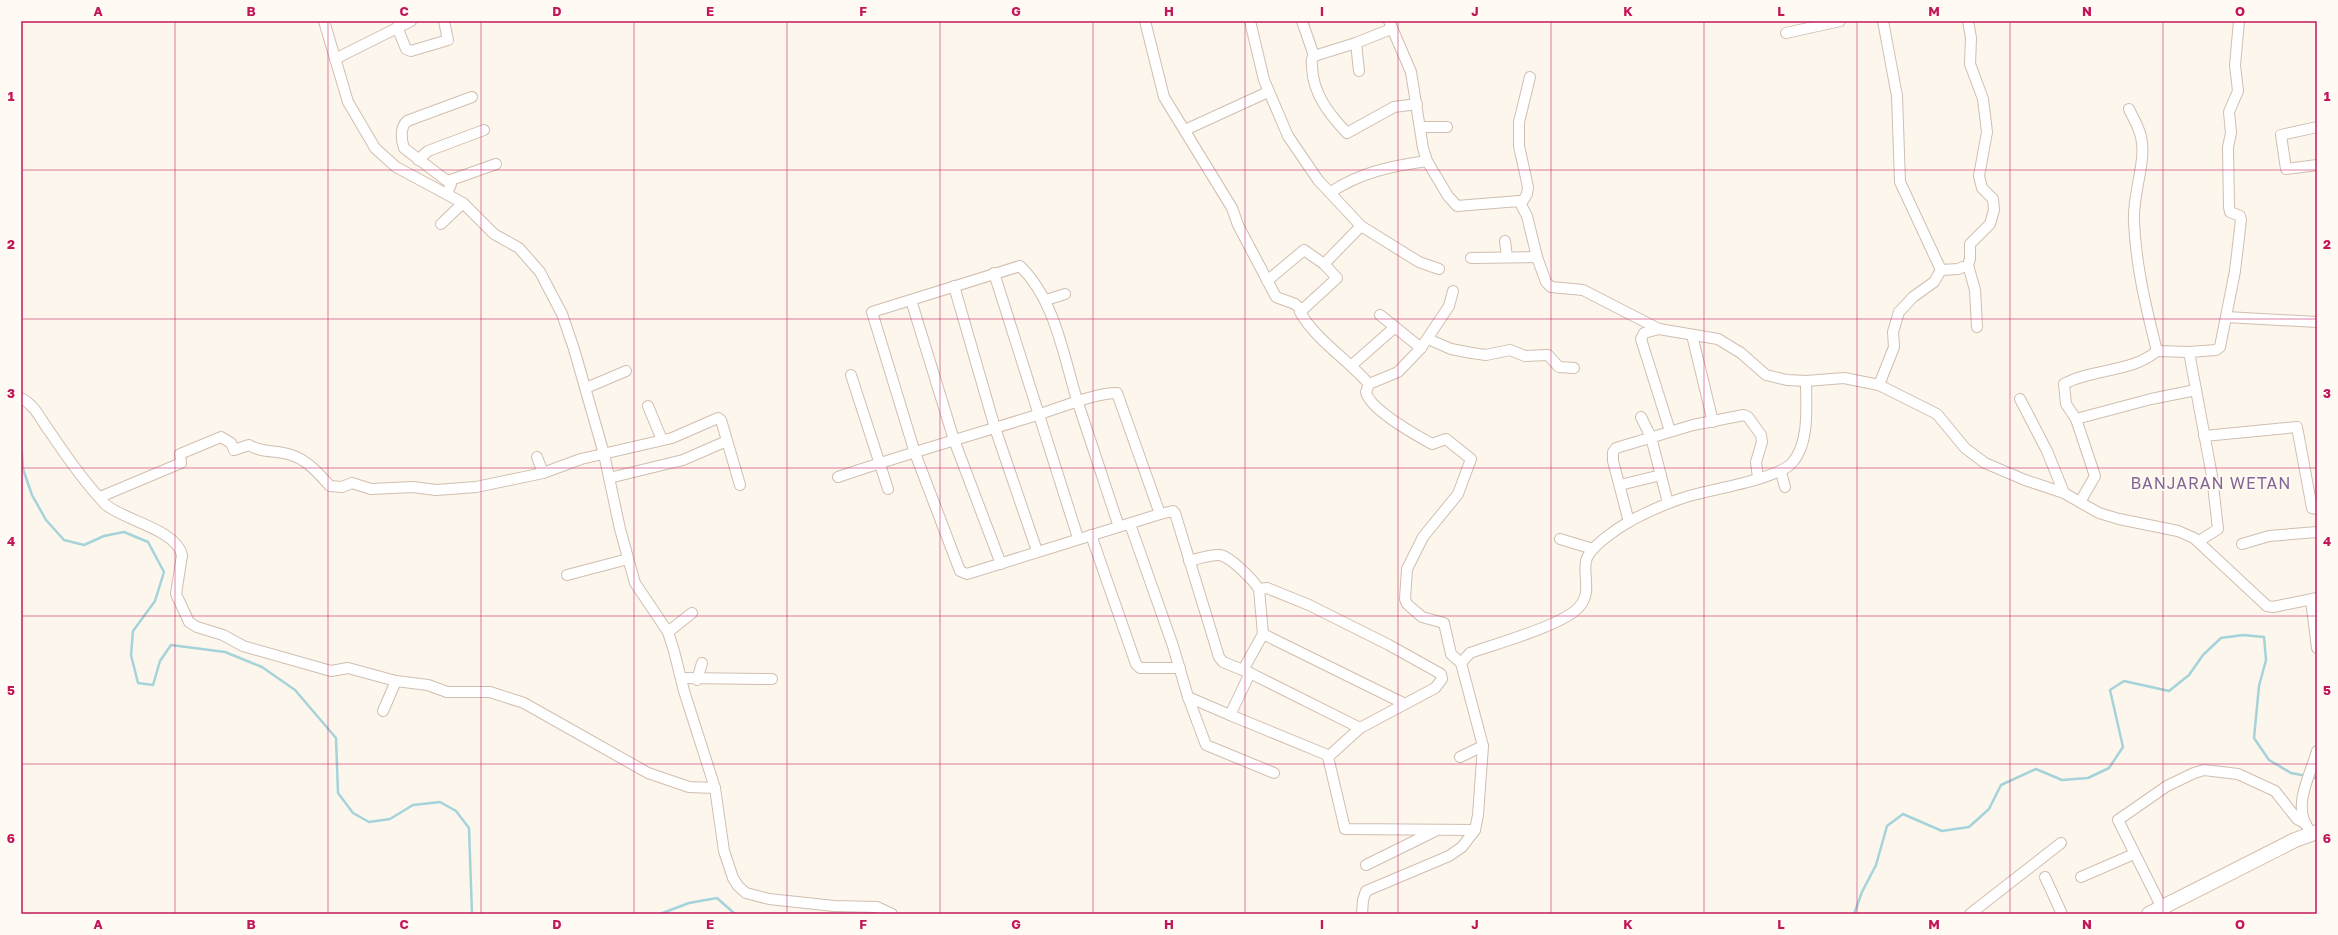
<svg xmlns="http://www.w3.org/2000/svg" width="2338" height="935" font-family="'Golos Text',sans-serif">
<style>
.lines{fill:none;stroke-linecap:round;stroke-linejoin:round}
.stream{stroke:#a5d3da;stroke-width:2.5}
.street-casing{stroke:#d1beb0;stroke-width:12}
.secondary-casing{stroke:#d6c0b0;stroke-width:16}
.street{stroke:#fff;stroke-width:10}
.secondary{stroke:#fff;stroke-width:14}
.grid{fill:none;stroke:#c2185b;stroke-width:1;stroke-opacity:0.55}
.labels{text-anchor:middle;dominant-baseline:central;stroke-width:3.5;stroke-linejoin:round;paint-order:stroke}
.quarter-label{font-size:16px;letter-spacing:1px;fill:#846695;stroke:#fffaf3}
.neatline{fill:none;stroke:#c2185b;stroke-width:1.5}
.grid-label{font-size:13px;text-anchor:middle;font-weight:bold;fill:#c2185b}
</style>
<rect width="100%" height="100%" fill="#fdf6ec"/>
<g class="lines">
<g class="stream">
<path d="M21,440L23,469L32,495L46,520L64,540L84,545L104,536L124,532L148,542L164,572L155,601L133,631L131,655L138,683L153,685L160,661L171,645L225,652L262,667L295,690L336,738L338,793L353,813L369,822L390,819L413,805L440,802L456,811L469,828L472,914"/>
<path d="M2311,777L2317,778"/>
<path d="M660,914L689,903L717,898L735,914"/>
<path d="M1854,914L1862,892L1876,865L1887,826L1903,814L1942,831L1969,827L1989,809L2001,785L2036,769L2062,780L2088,778L2109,768L2123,747L2110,690L2124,681L2169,691L2189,675L2203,655L2221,638L2243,635L2264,637L2266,660L2259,686L2254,738L2269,760L2291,773L2307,776"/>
</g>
<defs>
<g id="street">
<path d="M324,21L348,102L375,148L396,167L463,203L494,234L519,248L540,272L562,314L574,349L604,454L620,529L635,583L668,632L674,651L684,691L715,788L724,851L733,878L738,886L746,893L769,899L834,906L877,907L892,914"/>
<path d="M1145,21L1164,97L1232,208L1238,225L1276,297L1295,304L1301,309"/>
<path d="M1250,21L1264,80L1288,136L1318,180L1361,226L1324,264L1304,250L1267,281"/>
<path d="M1302,21L1314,56L1356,43L1391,29"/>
<path d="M1389,21L1411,72L1423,148L1427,161L1448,196L1457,206L1519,201L1527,216L1537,257L1546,282L1551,287L1583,290L1659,329L1718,339L1741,353L1766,375L1787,380L1806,381L1844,378L1879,385L1937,414L1965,448L1985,463L2025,480L2064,493L2099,513L2119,519L2178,531L2194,538L2267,606L2273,607L2317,598"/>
<path d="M397,27L406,49L411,51L448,40L444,21"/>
<path d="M1786,33L1840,21"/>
<path d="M1356,43L1359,71"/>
<path d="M1314,56C1310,60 1312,62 1312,67C1313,94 1329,114 1347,133L1394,107L1417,104"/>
<path d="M335,59L411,21"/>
<path d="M2129,109C2133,118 2139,127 2141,137C2147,161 2132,195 2134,222C2136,266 2146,308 2157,351L2189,352"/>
<path d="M1420,127H1447"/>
<path d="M2317,127L2281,135L2286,169L2317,165"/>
<path d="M1185,130L1268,92"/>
<path d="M418,160L428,151L484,130"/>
<path d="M448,181L496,164"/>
<path d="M1331,192C1361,172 1392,166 1427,161"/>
<path d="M447,194L451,184L404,148C401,140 400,127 407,121L472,97"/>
<path d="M1521,204L1527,194L1528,187L1519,146V122L1530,77"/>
<path d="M441,224L463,203"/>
<path d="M1361,226L1419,262L1439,269"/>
<path d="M1505,241L1507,257"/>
<path d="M1471,258L1537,257"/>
<path d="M1324,264L1337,278L1300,312C1316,340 1348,360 1369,384L1398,372L1421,348"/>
<path d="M1968,265L1975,290L1977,327"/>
<path d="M1941,270L1958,269L1968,265L1970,259V244L1990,224L1994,210L1993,199L1982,188L1979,176L1987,132L1983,99L1970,64L1971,38L1968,21"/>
<path d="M994,273L1078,538"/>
<path d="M954,286L995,428L1037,551"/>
<path d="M911,300L954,440L1001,564"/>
<path d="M1046,300L1065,294"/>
<path d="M1380,315L1421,348L1449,306L1453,291"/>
<path d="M2226,317L2317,322"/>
<path d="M1659,329L1644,333L1641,339L1670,431"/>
<path d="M1692,335L1713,422"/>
<path d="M1428,339L1451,349L1472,353L1486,355L1510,350L1525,356L1548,355L1559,367L1574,368"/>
<path d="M1352,365L1394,328"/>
<path d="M851,375L888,489"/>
<path d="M1879,385L1894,347L1893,332L1899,312L1913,297L1934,282L1941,270L1900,182L1897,96L1883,21"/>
<path d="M586,388L626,371"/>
<path d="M21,398C36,406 40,419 50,432C64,453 88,486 105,504C122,520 176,529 182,555L176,594L189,622L197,627L223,635L243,646L331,671L348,668L396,681L428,685L447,692H490L524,703L648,773L689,787L715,788"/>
<path d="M2020,399L2047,451L2064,493"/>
<path d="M648,406L662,440"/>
<path d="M1641,417L1651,437L1668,503"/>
<path d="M2076,419L2066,404L2064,384C2093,368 2131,373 2157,351"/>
<path d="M2204,436L2297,427L2312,508L2317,509"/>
<path d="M537,457L543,473"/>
<path d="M1781,472L1785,487"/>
<path d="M838,477C903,455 969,436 1034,416C1057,409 1094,393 1117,393L1160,514C1096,534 1031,554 967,574L960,571L915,453L872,312L1020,266C1055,300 1063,354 1077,400C1091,443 1105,485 1119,527"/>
<path d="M609,478L683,460L722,443"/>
<path d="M1620,485L1661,475"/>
<path d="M100,497L181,463L180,454L221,437L231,443L234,450L249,445C262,453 274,450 288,454C307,459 318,473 330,486L342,487L352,483L371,489L413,487L436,490L476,487L543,473L581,459L672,438L718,418L721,420L740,485"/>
<path d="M2080,502L2095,476L2076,419L2151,399L2196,390"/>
<path d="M1160,514L1173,511L1175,513L1219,657L1223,662L1250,673L1360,728"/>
<path d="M1629,522L1613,461V452L1616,448L1693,425L1744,415L1748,417L1761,435L1762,442L1756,462L1758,478"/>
<path d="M1130,524L1173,646L1188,697L1230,715"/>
<path d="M1091,535L1136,664L1140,668H1180"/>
<path d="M1560,539L1593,549"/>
<path d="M2199,541L2218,529L2212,476L2189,352L2216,350L2220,347L2235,271L2241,220L2240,216L2230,212L2229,207L2228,147L2231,133L2229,112L2238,91L2235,65L2239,21"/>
<path d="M2242,544L2269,536L2317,532"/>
<path d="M1189,561C1198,559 1211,554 1220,555C1231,557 1253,580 1259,589"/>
<path d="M567,575L628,559"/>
<path d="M2311,600L2317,648"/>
<path d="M668,632L692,613"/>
<path d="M1263,634L1403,703"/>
<path d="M1461,663L1470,653C1495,644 1564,625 1579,607C1592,593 1583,577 1586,561C1589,547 1618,528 1630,521C1649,511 1669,502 1689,496C1713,489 1777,479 1792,463C1810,443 1806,406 1806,381"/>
<path d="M1243,670L1263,634L1259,589L1267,588L1309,605L1389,645L1441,674L1442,679L1435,688L1360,728L1328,757"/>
<path d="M1250,673L1230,715L1325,754L1328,757L1345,829L1475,830"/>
<path d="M681,678L772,679"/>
<path d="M697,680L702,663"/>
<path d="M1188,697L1206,745L1274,773"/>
<path d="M383,711L396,681"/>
<path d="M1460,757L1483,746"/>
<path d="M2308,828C2292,805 2311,774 2317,751"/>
<path d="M1366,865L1435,831"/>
<path d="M2045,877L2062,914"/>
<path d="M2081,877L2134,854"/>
<path d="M1362,914L1363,900L1366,891L1449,856L1462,847L1475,830L1478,815L1483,746L1461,663L1451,654L1444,623L1422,617L1407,604L1405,599L1407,569L1423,537L1458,494L1471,459L1446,439L1432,444C1416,435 1370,410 1366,392L1369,384"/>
<path d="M1970,914L2061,843"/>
<path d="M2165,914L2118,820L2167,786L2194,773L2204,770L2238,774L2275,791L2297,819L2306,824"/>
</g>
<path id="secondary" d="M2149,914L2295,840L2317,832"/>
</defs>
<use href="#street" class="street-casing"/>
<use href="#secondary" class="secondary-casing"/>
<use href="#street" class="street"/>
<use href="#secondary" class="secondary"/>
</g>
<path class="grid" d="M175,21V914M328,21V914M481,21V914M634,21V914M787,21V914M940,21V914M1093,21V914M1245,21V914M1398,21V914M1551,21V914M1704,21V914M1857,21V914M2010,21V914M2163,21V914M21,170H2317M21,319H2317M21,468H2317M21,616H2317M21,764H2317"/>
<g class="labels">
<g class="quarter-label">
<text x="2211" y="483">BANJARAN WETAN</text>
</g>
</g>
<rect width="2338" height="935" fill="none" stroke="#fffaf3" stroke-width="44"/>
<rect x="22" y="22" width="2294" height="891" class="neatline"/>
<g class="grid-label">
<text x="98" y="16">A</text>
<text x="251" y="16">B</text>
<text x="404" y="16">C</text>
<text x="557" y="16">D</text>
<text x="710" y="16">E</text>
<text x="863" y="16">F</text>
<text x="1016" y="16">G</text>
<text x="1169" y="16">H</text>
<text x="1322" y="16">I</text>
<text x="1475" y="16">J</text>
<text x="1628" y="16">K</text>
<text x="1781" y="16">L</text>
<text x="1934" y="16">M</text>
<text x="2087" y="16">N</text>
<text x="2240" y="16">O</text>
<text x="11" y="101">1</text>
<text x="2327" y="101">1</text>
<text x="11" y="249">2</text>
<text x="2327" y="249">2</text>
<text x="11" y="398">3</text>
<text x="2327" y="398">3</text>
<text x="11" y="546">4</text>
<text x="2327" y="546">4</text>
<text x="11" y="695">5</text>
<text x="2327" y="695">5</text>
<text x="11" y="843">6</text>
<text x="2327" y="843">6</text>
<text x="98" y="929">A</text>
<text x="251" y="929">B</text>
<text x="404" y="929">C</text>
<text x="557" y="929">D</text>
<text x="710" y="929">E</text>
<text x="863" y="929">F</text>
<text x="1016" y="929">G</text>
<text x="1169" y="929">H</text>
<text x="1322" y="929">I</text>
<text x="1475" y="929">J</text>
<text x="1628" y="929">K</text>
<text x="1781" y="929">L</text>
<text x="1934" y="929">M</text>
<text x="2087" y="929">N</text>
<text x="2240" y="929">O</text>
</g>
</svg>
